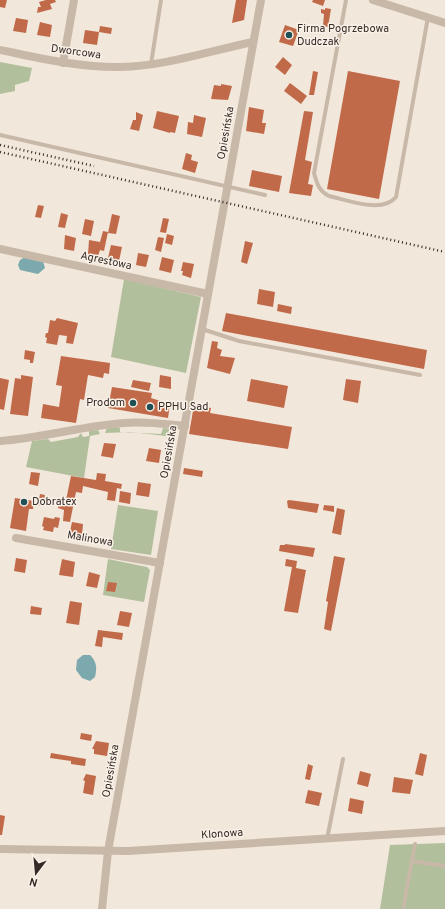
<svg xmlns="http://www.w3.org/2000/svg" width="445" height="909" font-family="Overpass,sans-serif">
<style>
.green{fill:#b2bf9c}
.water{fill:#7ba9ad}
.building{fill:#c16a49}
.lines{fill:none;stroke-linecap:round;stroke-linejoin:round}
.lane{stroke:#c8b8a8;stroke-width:4}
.street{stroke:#c8b8a8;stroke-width:8}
.rail{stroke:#352c28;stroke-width:2.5;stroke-dasharray:1 3;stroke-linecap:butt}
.poi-dot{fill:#1f5055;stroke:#f9f1e7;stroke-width:1.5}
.labels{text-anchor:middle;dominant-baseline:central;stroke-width:3;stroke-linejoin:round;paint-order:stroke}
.poi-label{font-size:11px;fill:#352c28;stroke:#f9f1e7;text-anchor:start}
.street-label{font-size:11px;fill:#352c28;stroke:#f9f1e7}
</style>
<rect width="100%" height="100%" fill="#f1e7db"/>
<g class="green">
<path d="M0,62L32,68L29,81L15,85V91L0,94Z"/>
<path d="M124,279L201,297L186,373L111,357Z"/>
<path d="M117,427L120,428V432L161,434L163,428L171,429L175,433V437L130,432L105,433L107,428Z"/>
<path d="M98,430L100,434L90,436L84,478L26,467L32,441L48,439L51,442L78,437L81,433L83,437L89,436V431Z"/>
<path d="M118,505L158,511L151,555L111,549Z"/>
<path d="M108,559L147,567L150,570L144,602L103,595Z"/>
<path d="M445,843V909H380L390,845Z"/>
</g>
<g class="water">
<path d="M25,257L43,261L45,268L38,274L20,270L18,265L20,260Z"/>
<path d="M83,655H90C97,662 97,668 95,677L90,681L82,678L76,670L77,660Z"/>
</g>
<g class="building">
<path d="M0,0H7L5,8L0,7Z"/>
<path d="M46,0H55L56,2L50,4L52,9L37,13L38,7H41L39,2Z"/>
<path d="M236,0H247L244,20L232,23Z"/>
<path d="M313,0H325L323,6L312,2Z"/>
<path d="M325,8L331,9L328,27L323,26L324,14L321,13V9L325,10Z"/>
<path d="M16,18L28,20L26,33L13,31Z"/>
<path d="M40,22L52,25L50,37L37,35Z"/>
<path d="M285,25L299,30L293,46L279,42Z"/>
<path d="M100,26L112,28L111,34L99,32L97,45L83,43L85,30L99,32Z"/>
<path d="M283,57L292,65L285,75L275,67Z"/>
<path d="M313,71L318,72L314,95H309Z"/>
<path d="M348,71L400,81L379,199L327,189Z"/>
<path d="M290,83L307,96L301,104L284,91Z"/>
<path d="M221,84L232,86L228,100L211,99L214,85L221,86Z"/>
<path d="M249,107L264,110L262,123H266L264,134L246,131Z"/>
<path d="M157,111L179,116L175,133L170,132V133L153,128Z"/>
<path d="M304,111L313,112L305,160L312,162L308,184L313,185L311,196L289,193Z"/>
<path d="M136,112L143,115L139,131L130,129L133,120H136Z"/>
<path d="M194,115L206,118L202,137L187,134L188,122L193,123Z"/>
<path d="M186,153L192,155L191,160L198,162L195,173L182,169Z"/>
<path d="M252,170L282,176L279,192L249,186Z"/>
<path d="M38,205L44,206L41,218L35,217Z"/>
<path d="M61,213L68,215L65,228L58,227Z"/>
<path d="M112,214L120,216L116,234L108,233Z"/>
<path d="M163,218L169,219L166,233L160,232Z"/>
<path d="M85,219L94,221L91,236L82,234Z"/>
<path d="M103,231L108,232L104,251L100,250L98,256L88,254L89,240L100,242Z"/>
<path d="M167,234L174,236L172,245L165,243Z"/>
<path d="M65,235L76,238L74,251L64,249Z"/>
<path d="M158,237L164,238L161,252L155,250Z"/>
<path d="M245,241L253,243L247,264L241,262Z"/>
<path d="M111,245L122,247L119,261L108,258Z"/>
<path d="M138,253L149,255L146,267L136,265Z"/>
<path d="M162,257L174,260L171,273L159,270Z"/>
<path d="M183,262L194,264L191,278L182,275L183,271H181Z"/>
<path d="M259,289L275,292L273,307L257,304Z"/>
<path d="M278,304L292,307L291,314L277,311Z"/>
<path d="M226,313L427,350L424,369L222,331Z"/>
<path d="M57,318L78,323L73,344L66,343L67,336L59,335L57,345L46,343L47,338L45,337L46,333H48L50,320L55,321Z"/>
<path d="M212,341L218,342L217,348L222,350L220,356L235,358L230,374L207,368Z"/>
<path d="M25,350L35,352L33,363H30V360L24,359Z"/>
<path d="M61,356L110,363L109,374L104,373L103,378L88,375L84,400L80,399L76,423L41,418L43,404L59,407L62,386L56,385Z"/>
<path d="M21,375L33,377L28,416L10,414L15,378L21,379Z"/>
<path d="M160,375L171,377V389L159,387Z"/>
<path d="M0,378L9,380L4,410L0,409Z"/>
<path d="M251,379L288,386L284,408L247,401Z"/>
<path d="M346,379L361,381L358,403L343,400Z"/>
<path d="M133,380L151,383L149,391L131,387Z"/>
<path d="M112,387L152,393L151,398L170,404L168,418L108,408Z"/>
<path d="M194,405L211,408L210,413L292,427L288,449L189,434Z"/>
<path d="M104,443L116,444L113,458L101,456Z"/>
<path d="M149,448L161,450L159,463L146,461Z"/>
<path d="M184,468L203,471L202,477L183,474Z"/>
<path d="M31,472L40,473L38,486L29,484Z"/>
<path d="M97,473L106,474L105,481L122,484L121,489L117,488L115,501L107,500L108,492L83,486L82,493L76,492L70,522L63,521L64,510L58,508L59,499L66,500L71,476L96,480Z"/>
<path d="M138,482L151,484L149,497L136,495Z"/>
<path d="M120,491L131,493L130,504L119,502Z"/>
<path d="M40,494L45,495L43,506L38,505Z"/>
<path d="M15,498L34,501L33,509H29L26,531L10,528Z"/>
<path d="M289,500L319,504L317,513L288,508L287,501Z"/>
<path d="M324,505L334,506V512L323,510Z"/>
<path d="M337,508L345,510L341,535L332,533Z"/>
<path d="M44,517L54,519L55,517L60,518L58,528L54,527L53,532L43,530L44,527L42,526Z"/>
<path d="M72,522L83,524L82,535L70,532Z"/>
<path d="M285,544L315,548L313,557L279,551L280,545H285Z"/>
<path d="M334,556L345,558L331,631L324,629L328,602L326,601Z"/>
<path d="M16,558L27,560L25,573L14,571Z"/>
<path d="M62,559L75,562L73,577L59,575Z"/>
<path d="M286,559L297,561L296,568L306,570L298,613L284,611L292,567L285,566Z"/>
<path d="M89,572L100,575L97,588L86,586Z"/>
<path d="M108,582L117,583L115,592L106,591Z"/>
<path d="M70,601L82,603L79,625L66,623Z"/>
<path d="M31,606L42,608L41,615L30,614Z"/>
<path d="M120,611L132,613L129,627L117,625Z"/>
<path d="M98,630L123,633L122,640L103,637L102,647L95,646Z"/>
<path d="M81,733L92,735L91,741L80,739Z"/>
<path d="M96,741L109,743L107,756L94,754V749H92Z"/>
<path d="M51,753L86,759L85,766L71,764V761L50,758Z"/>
<path d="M420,753L427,755L423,776L415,774Z"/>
<path d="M308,764L313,766L310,780L305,779Z"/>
<path d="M360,771L371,774L368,787L357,784Z"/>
<path d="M86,774L96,776L93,795L83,793L85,781L83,780Z"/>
<path d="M394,777L413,780L410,794L392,792Z"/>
<path d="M308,790L322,793L319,806L305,803Z"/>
<path d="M350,798L364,801L362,814L348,811Z"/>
<path d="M0,815L5,816L2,835H0Z"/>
</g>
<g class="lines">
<g class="lane">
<path d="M346,0L314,173C317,184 319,191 329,196C348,200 382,214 396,197L428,17"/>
<path d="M151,64L161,0"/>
<path d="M0,135L265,195"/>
<path d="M202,329L239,341L420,375"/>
<path d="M327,839L343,759"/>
<path d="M411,861L445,866"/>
<path d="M403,909L415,844"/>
</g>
<g class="street">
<path d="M373,0L445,23"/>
<path d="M0,50C40,58 80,68 121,67C166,66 209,51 253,42"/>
<path d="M63,63L74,0"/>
<path d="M0,249L208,294"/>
<path d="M0,441C42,438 82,426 124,423C145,421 165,424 185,426"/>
<path d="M16,538L160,563"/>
<path d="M0,849L128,851L445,831"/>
<path d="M102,909L108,851L261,0"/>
</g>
<g class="rail">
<path d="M0,145L94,166"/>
<path d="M0,152L445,252"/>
</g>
</g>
<g class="poi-dot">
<circle cx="289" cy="35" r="4"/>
<circle cx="133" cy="403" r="4"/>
<circle cx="150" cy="407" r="4"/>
<circle cx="24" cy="502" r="4"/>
</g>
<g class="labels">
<g class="poi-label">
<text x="297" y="29">Firma Pogrzebowa<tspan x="297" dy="13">Dudczak</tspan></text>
<text x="125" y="403" text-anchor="end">Prodom</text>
<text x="158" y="407">PPHU Sad</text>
<text x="32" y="502">Dobratex</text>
</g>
<g class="street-label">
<text transform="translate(76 52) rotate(8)">Dworcowa</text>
<text transform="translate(226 133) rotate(-80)">Opiesińska</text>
<text transform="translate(106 261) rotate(12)">Agrestowa</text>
<text transform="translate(169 452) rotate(-80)">Opiesińska</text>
<text transform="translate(90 539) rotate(10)">Malinowa</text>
<text transform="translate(111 771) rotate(-80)">Opiesińska</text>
<text transform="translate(222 834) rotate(-4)">Klonowa</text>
</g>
</g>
<g transform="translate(36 873) rotate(196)" stroke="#f9f1e7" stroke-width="3" paint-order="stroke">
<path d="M0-3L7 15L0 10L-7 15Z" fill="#352c28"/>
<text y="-6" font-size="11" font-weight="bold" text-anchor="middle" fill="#352c28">N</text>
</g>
</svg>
